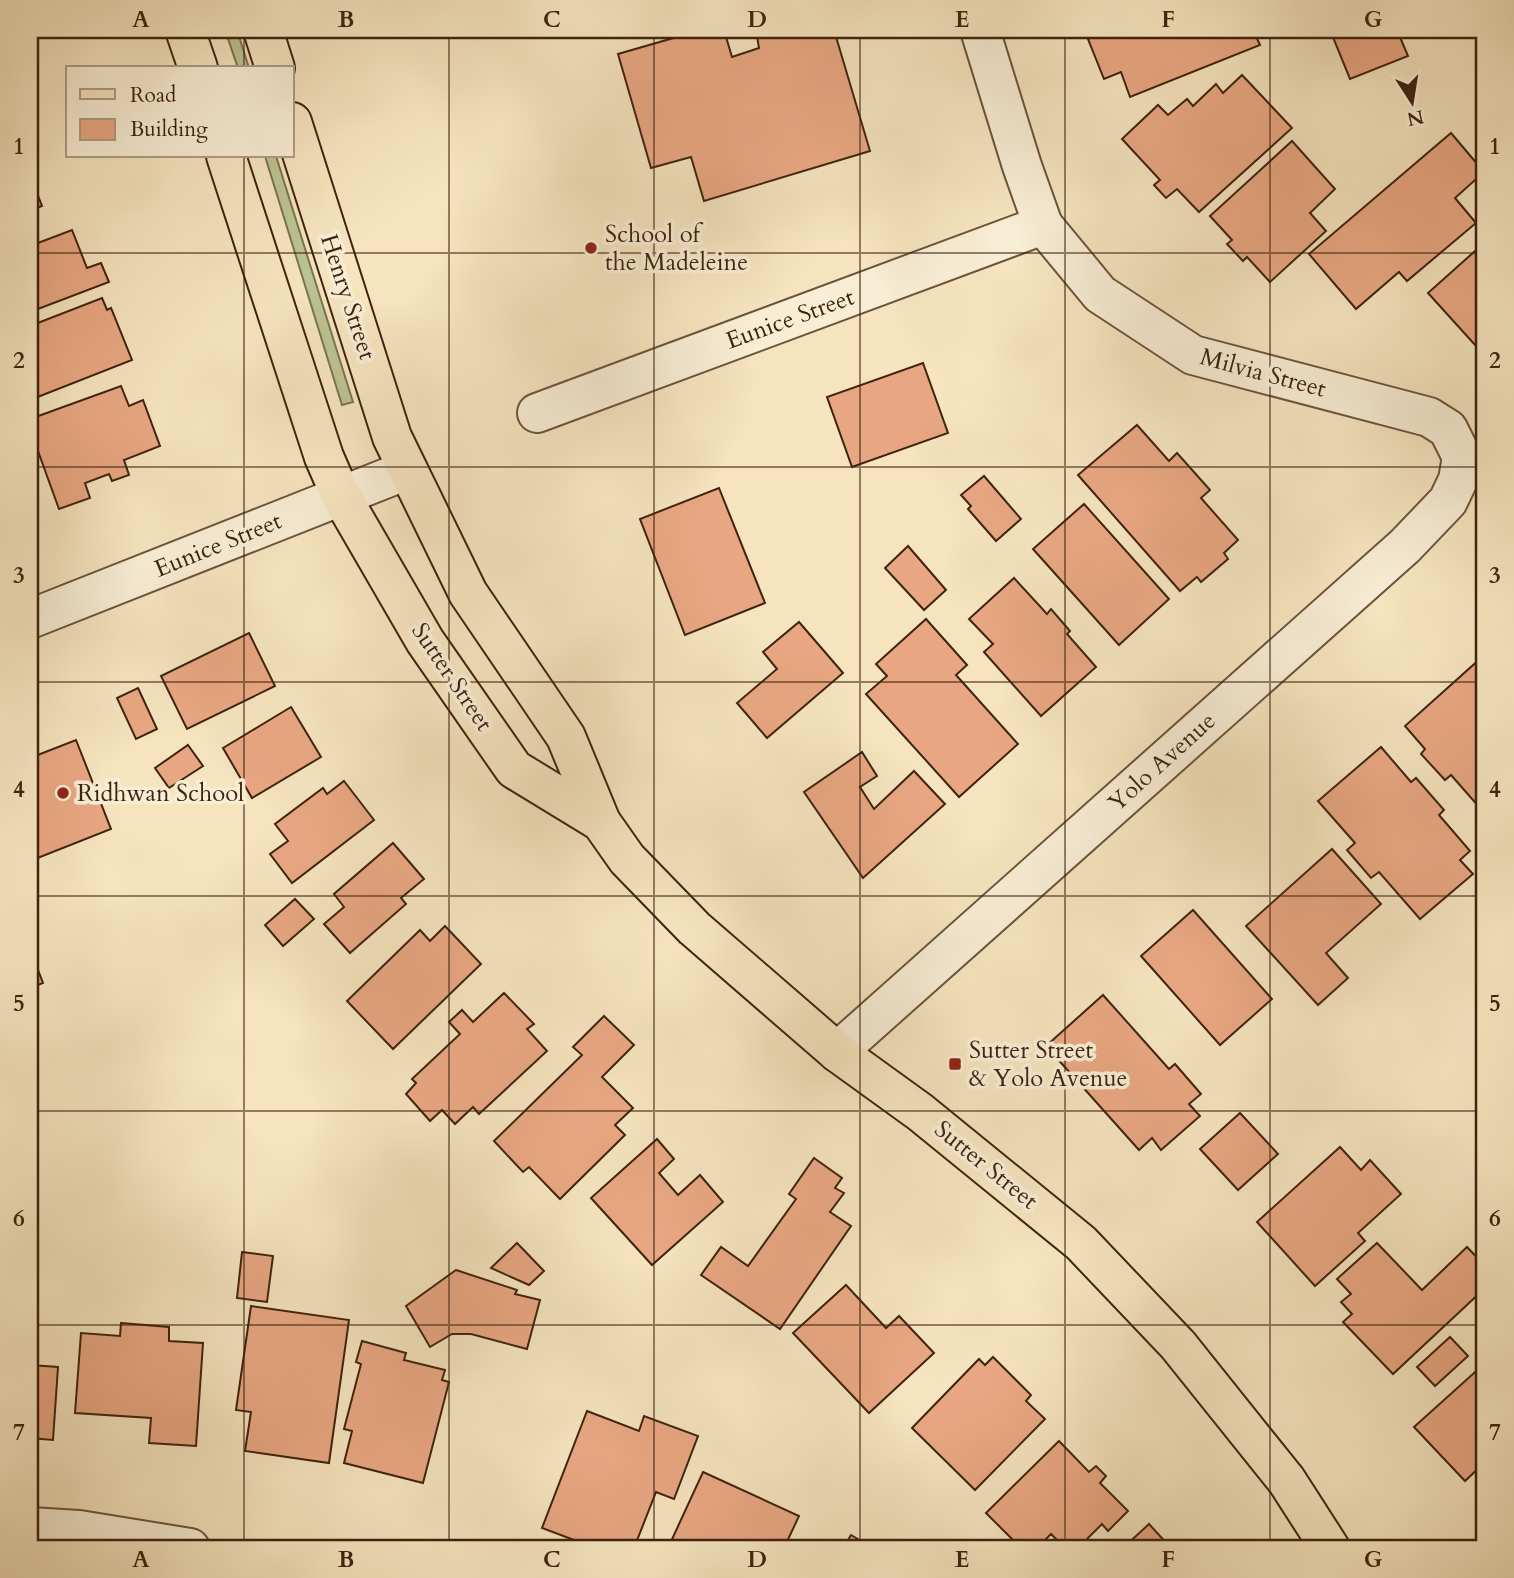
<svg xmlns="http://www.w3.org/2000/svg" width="1514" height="1578" font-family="Cardo,serif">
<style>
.green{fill:#bbc492;stroke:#7c7450;stroke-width:2}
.building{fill:#e8a782;stroke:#3e230e;stroke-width:2}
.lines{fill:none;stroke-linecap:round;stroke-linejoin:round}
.minor-casing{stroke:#6c533a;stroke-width:42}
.major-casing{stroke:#3e230e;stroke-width:42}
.minor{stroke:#f8edd5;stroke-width:38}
.major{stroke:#f5e4be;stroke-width:38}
.grid{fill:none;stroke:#3e230e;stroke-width:2;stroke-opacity:0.55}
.poi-dot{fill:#8f2418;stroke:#f8edd5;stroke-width:2.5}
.labels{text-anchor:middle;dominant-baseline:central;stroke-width:7;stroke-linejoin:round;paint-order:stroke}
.poi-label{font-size:24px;fill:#3e230e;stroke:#f8edd5;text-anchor:start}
.street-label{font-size:24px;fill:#3e230e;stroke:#f8edd5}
.neatline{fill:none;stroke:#3e230e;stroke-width:2.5}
.grid-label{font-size:23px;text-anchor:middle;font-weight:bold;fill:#3e230e}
</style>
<rect width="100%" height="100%" fill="#f5e4be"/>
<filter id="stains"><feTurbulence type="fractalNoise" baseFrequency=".00286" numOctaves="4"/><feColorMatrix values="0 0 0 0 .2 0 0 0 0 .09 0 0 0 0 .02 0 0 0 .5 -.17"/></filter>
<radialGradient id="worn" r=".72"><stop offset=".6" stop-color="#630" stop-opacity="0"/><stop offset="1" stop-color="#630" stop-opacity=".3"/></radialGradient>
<g class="green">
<path d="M225,30H237L249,68H238Z"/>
<path d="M265,156H276L353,402L342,405Z"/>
</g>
<g class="building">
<path d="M693,30H724L732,57L759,48L756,30H834L870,151L704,201L691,157L651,168L618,54L694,32Z"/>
<path d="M1111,30H1265L1255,34L1260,45L1130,97L1121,72L1104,79L1088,39Z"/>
<path d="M1330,30H1397L1408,56L1350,79Z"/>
<path d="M1242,75L1292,128L1199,212L1177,189L1166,198L1154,185L1160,180L1122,139L1158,105L1168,115L1187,99L1193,106L1216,84L1223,93Z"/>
<path d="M1451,133L1484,172L1455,198L1476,223L1407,281L1399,272L1356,309L1309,254Z"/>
<path d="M1292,141L1335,189L1310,213L1326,231L1270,282L1247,257L1243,261L1227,244L1232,240L1210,216Z"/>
<path d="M30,175L42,206L30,211Z"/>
<path d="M72,230L87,268L101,263L109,282L30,312V246Z"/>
<path d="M1484,243V338L1476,346L1428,293Z"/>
<path d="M102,298L107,310L111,308L132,360L30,400V326Z"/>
<path d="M923,363L948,433L852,467L827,397Z"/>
<path d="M121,386L129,406L143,400L160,446L124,460L129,475L112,481L109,474L85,483L90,498L59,509L30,429V419Z"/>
<path d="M1137,425L1169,461L1177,453L1210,490L1201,498L1238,540L1224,553L1228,559L1201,582L1197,577L1180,591L1078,475Z"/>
<path d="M984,476L1021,519L996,541L968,509L971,506L961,495Z"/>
<path d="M719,488L765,603L685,635L640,519Z"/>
<path d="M1084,504L1169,599L1119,645L1033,549Z"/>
<path d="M908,546L946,590L924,610L885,568Z"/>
<path d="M1014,578L1047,614L1051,609L1070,631L1067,634L1096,667L1041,716L984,652L993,644L969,619Z"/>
<path d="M926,619L967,665L956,675L1018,744L959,797L866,694L887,676L876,664Z"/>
<path d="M799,622L843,673L767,738L737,703L777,669L763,652Z"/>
<path d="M249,633L275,686L187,729L161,676Z"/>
<path d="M1481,658L1484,661V804L1480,808L1451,775L1445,780L1421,754L1425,749L1405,726Z"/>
<path d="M138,688L157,729L136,739L117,698Z"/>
<path d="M291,707L321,757L252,798L223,748Z"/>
<path d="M76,740L111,829L30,861V758Z"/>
<path d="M188,745L203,766L169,788L155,768Z"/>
<path d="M1381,747L1411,782L1416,778L1444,810L1439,815L1470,851L1460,860L1473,874L1420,919L1379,872L1371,878L1347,850L1355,843L1318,801Z"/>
<path d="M862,752L877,776L860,787L874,809L914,771L945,804L863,878L804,792Z"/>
<path d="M344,781L374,820L292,883L270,854L288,841L275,824L323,788L327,794Z"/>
<path d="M393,843L424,879L401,898L406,904L350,953L324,924L344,907L334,894Z"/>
<path d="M1332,849L1381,904L1326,953L1348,978L1318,1005L1246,926Z"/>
<path d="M295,899L314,919L283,946L265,925Z"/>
<path d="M1193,910L1272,999L1220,1045L1141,956Z"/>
<path d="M445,926L481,964L393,1049L347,1001L420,930L430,941Z"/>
<path d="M30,949L43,983L30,988Z"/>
<path d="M504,993L534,1024L527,1029L547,1051L479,1114L473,1107L455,1124L442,1110L430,1121L406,1094L416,1083L412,1079L460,1034L449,1022L462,1010L473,1022Z"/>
<path d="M1103,995L1169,1069L1175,1064L1201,1094L1189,1104L1200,1116L1161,1150L1152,1138L1139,1150L1046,1046Z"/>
<path d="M604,1016L634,1045L602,1077L633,1108L615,1125L625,1135L560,1199L529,1167L523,1172L494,1141L582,1055L573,1047Z"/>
<path d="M1240,1113L1278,1154L1238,1190L1200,1149Z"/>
<path d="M657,1139L674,1159L659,1173L678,1195L700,1175L723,1202L652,1265L591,1198Z"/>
<path d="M1340,1147L1361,1170L1370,1160L1401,1194L1358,1233L1365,1241L1315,1286L1257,1222Z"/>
<path d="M814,1158L842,1178L835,1188L844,1193L830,1212L851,1226L780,1329L701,1275L721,1247L748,1266L796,1199L789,1194Z"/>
<path d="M517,1243L544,1271L529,1285L491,1268Z"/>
<path d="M1377,1243L1422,1290L1467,1247L1484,1265V1289L1393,1374L1343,1322L1352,1314L1341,1302L1351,1294L1337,1279Z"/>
<path d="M242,1252L273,1256L267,1302L237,1298Z"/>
<path d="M456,1270L517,1290L515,1294L540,1300L527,1349L471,1334H452L430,1347L406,1306Z"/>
<path d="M846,1285L886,1328L899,1316L934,1353L869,1413L793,1333Z"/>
<path d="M251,1306L349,1320L329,1463L245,1451L251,1412L236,1410Z"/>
<path d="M121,1323L169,1327V1341L203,1343L196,1446L149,1443L151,1418L75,1413L81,1333L120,1336Z"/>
<path d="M1450,1337L1468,1356L1435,1386L1417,1367Z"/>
<path d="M362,1341L406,1353L404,1360L445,1370L442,1380L449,1382L423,1483L344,1463L352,1431L344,1429L361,1364L356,1362Z"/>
<path d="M993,1357L1031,1395L1026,1401L1045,1419L975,1490L912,1428L979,1359L985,1365Z"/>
<path d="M1484,1364V1463L1465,1481L1414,1427Z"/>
<path d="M30,1365L58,1367L53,1440L30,1438Z"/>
<path d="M587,1411L639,1431L644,1416L698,1436L674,1499L656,1492L634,1548H595L542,1528Z"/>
<path d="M1059,1441L1089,1472L1096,1466L1106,1476L1100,1483L1128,1511L1108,1531L1102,1524L1078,1548H1065L1051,1534L1037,1548H1021L986,1513Z"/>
<path d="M703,1472L799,1516L784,1548H668Z"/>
<path d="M1149,1524L1171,1548H1123Z"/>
<path d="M851,1535L873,1548H838L839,1546L843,1548Z"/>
</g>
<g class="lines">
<defs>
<g id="minor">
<path d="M537,413L1043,225"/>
<path d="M30,619L407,470"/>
<path d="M837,1052L1405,546L1448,501L1458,480L1462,457L1448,429L1429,417L1193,355L1100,294L1043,225L1022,166L980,30"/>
<path d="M30,1527L79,1530L190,1548"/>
</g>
<g id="major">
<path d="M185,30L198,68"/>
<path d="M263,30L275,68"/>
<path d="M292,122L392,437L468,593L566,737L601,822L627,859L694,928L837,1052L920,1112L1081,1243L1178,1345L1287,1481L1330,1548"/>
<path d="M226,156L324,457L341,496L425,641L514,769L601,822"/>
</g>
</defs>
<use href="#minor" class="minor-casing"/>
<use href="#major" class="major-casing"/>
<use href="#minor" class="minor"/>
<use href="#major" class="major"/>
</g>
<path class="grid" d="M244,30V68M449,30V1548M654,30V1548M860,30V1548M1065,30V1548M1270,30V1548M244,156V1548M30,253H1484M30,467H1484M30,682H1484M30,896H1484M30,1111H1484M30,1325H1484"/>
<g class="poi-dot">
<circle cx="591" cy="248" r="7"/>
<circle cx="63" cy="793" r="7"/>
<rect x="948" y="1057" width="14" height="14" rx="3.5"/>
</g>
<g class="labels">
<g class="poi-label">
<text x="605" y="234">School of<tspan x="605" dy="28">the Madeleine</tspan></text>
<text x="77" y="793">Ridhwan School</text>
<text x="969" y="1050">Sutter Street<tspan x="969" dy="28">&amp; Yolo Avenue</tspan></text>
</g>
<g class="street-label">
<text transform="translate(348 297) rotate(72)">Henry Street</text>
<text transform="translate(790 319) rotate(-20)">Eunice Street</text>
<text transform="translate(1263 373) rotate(15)">Milvia Street</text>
<text transform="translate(218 545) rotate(-22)">Eunice Street</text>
<text transform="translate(452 677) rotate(56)">Sutter Street</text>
<text transform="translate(1162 762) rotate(-42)">Yolo Avenue</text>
<text transform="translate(986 1165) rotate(39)">Sutter Street</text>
</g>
</g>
<rect width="1514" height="1578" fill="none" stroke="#f5e4be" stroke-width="77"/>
<rect x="66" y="66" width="228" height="91" fill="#f8edd5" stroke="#ae9c85" stroke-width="2"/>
<rect x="80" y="89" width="35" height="10" fill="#f5e4be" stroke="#ae9c85" stroke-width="2"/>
<text x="130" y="102" font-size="21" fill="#3e230e">Road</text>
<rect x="80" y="119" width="35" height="21" fill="#e8a782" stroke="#ae9c85" stroke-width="2"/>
<text x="130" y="136" font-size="21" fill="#3e230e">Building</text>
<g transform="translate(1412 102) rotate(168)" stroke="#f8edd5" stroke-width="5" paint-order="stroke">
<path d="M0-5L12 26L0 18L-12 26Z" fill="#3e230e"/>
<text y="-10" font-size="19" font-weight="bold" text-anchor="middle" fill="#3e230e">N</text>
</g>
<rect x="38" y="38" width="1438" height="1502" class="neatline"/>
<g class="grid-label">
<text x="141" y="27">A</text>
<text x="346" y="27">B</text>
<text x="552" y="27">C</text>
<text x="757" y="27">D</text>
<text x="962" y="27">E</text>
<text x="1168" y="27">F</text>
<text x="1373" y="27">G</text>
<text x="19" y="154">1</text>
<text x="1495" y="154">1</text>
<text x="19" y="368">2</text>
<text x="1495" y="368">2</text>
<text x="19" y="583">3</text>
<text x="1495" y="583">3</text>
<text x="19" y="797">4</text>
<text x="1495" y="797">4</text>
<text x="19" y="1011">5</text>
<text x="1495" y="1011">5</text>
<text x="19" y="1226">6</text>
<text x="1495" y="1226">6</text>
<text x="19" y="1440">7</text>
<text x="1495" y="1440">7</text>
<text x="141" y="1567">A</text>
<text x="346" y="1567">B</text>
<text x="552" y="1567">C</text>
<text x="757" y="1567">D</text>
<text x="962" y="1567">E</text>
<text x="1168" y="1567">F</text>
<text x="1373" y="1567">G</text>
</g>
<rect width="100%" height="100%" filter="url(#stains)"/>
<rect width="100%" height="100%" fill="url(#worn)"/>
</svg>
